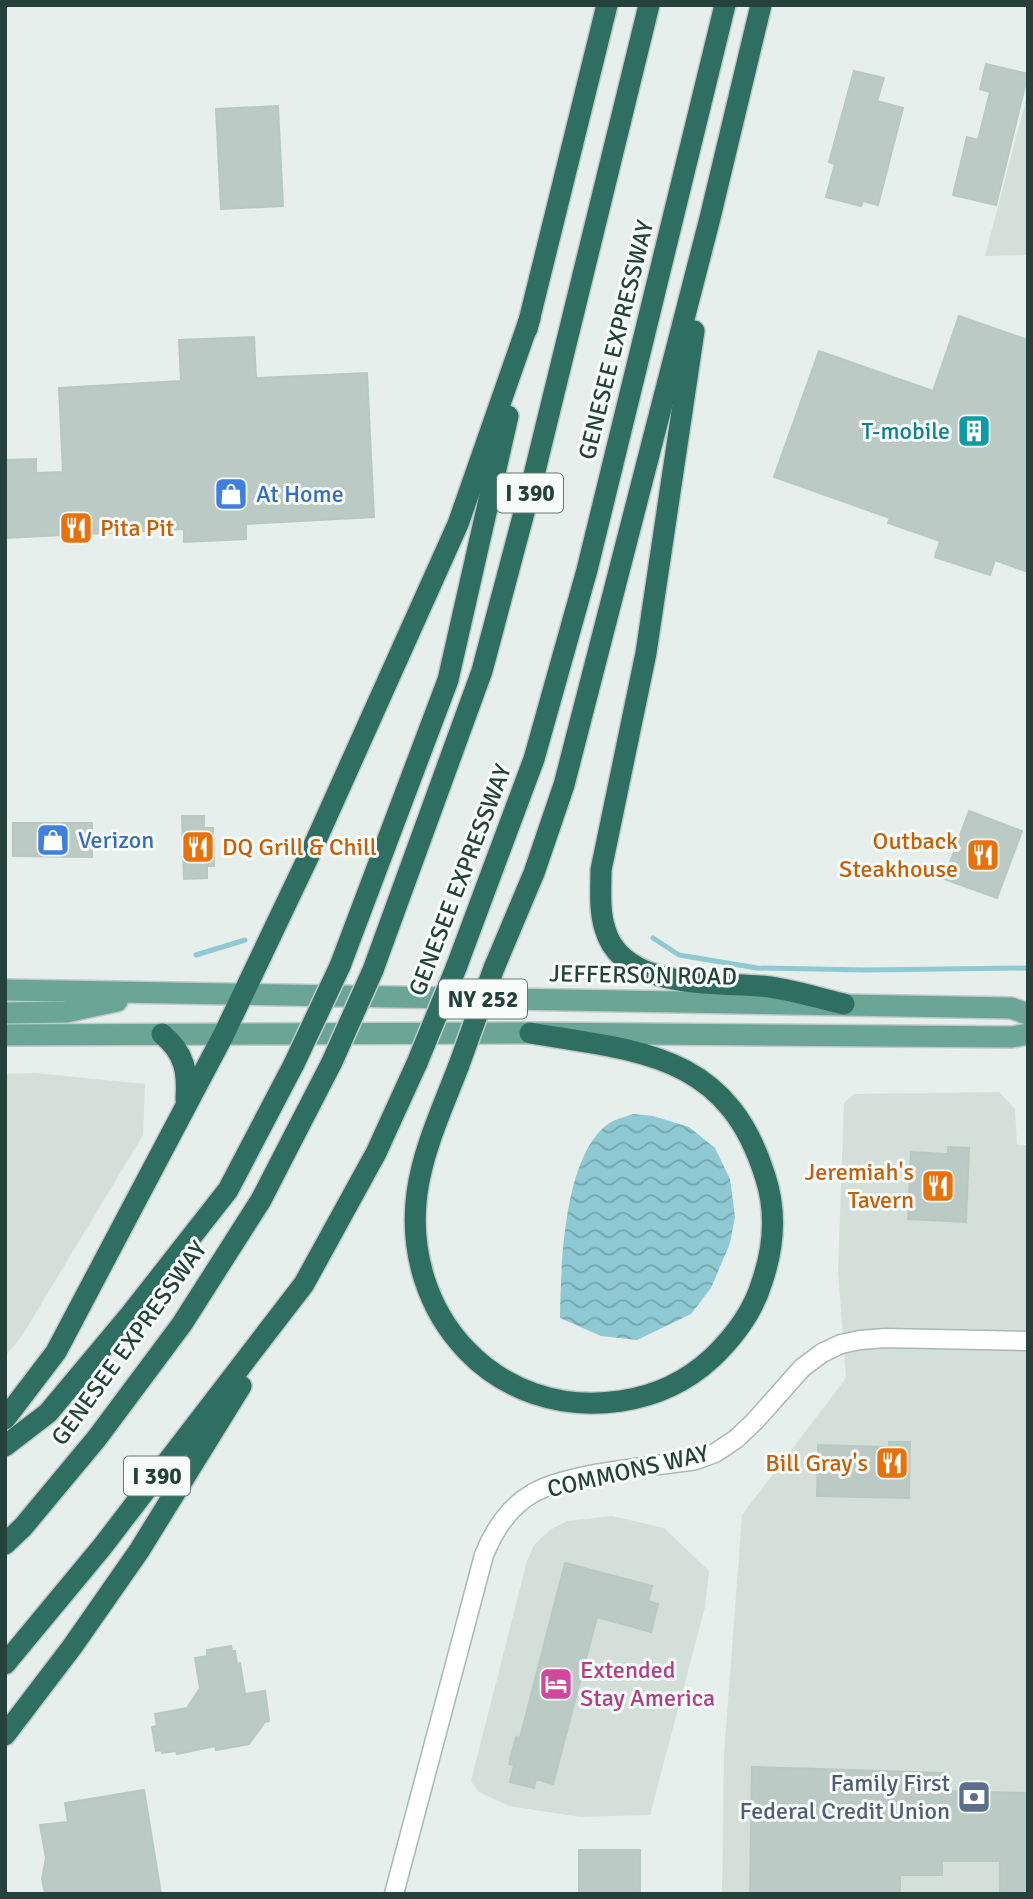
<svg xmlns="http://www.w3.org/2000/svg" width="1033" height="1899" font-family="Signika,sans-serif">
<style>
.built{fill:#d4dfda}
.water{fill:url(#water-waves)}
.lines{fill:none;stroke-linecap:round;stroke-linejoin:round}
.stream{stroke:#8ec9d4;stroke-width:5}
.building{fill:#bbcac4;stroke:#b8c9c2;stroke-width:2}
.minor-casing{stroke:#a8b8b2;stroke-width:21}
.primary-casing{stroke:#c2cac8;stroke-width:24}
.motorway-casing{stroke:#c2cac8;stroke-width:24}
.minor{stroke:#fff;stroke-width:18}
.primary{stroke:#6aa596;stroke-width:21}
.motorway{stroke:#2f6f62;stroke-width:21}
.motorway-bridge-casing{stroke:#c2cac8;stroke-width:24;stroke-linecap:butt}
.motorway-bridge{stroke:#2f6f62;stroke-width:21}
.labels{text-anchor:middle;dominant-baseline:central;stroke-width:6;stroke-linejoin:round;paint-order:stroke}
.shield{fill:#f7fbf9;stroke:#637a73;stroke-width:2}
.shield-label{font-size:23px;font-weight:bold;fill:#24423a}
.street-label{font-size:24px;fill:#24423a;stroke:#f7fbf9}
.culture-label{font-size:24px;fill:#0d838f;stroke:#f7fbf9;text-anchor:end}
.shop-label{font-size:24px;fill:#366cbe;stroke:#f7fbf9;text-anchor:start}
.food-label{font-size:24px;fill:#c56008;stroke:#f7fbf9;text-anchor:end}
.hotel-label{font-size:24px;fill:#b23c85;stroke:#f7fbf9;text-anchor:start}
.service-label{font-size:24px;fill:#4e5e75;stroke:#f7fbf9;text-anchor:end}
</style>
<defs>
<pattern id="water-waves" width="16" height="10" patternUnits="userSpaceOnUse" patternTransform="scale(1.75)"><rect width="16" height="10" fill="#8ec9d4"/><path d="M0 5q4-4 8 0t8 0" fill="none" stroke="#74a5ad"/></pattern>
</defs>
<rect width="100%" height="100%" fill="#e6efeb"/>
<g class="built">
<path d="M1028,92V255L985,256Z"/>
<path d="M35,1073L145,1084L143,1135L22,1336L5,1356V1074Z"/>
<path d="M999,1092L1015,1109L1017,1145H1028V1894H722L724,1755L742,1515L846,1378L838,1271L844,1103L854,1094Z"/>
<path d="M612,1516L664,1528L709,1571L705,1607L650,1815L580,1817L509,1806L479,1792L471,1781L527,1561L534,1545L550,1530L567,1521Z"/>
</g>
<path class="water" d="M633,1114L653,1116L689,1127L715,1148L730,1179L735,1217L730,1243L711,1288L691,1314L637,1340L601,1336L560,1318C561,1267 563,1157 608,1124C615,1119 625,1117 633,1114Z"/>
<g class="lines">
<g class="stream">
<path d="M653,938L679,955L757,968L867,970L1028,968"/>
<path d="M196,955L245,940"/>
</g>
</g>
<g class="building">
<path d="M986,64L1028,74L996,205L953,195L967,137L978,140L990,92L980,89Z"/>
<path d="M854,71L884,78L877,101L903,108L878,205L863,201L861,206L826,197L835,164L829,162Z"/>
<path d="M278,106L283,206L221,209L216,109Z"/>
<path d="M959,316L1028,340V572L995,560L990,575L935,557L940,541L888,523L890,518L774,477L819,351L933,391Z"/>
<path d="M254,337L256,378L367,373L374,517L246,524V539L184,542V529L5,538V460L36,459V473L63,472L59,388L181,381L179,340Z"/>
<path d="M969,811L1022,831L997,898L944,879Z"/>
<path d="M182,816H204V828H213L214,866H207V878L184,879Z"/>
<path d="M13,823H92V857L13,856Z"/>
<path d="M948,1147L969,1148L966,1222L908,1219L911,1152L948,1154Z"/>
<path d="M889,1442H910L909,1498L817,1496L818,1445L889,1447Z"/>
<path d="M565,1563L652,1586L648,1601L658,1604L651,1632L597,1617L553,1784L536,1779L534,1788L510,1782L514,1765L509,1764L516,1737L520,1738Z"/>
<path d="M231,1646L232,1651H235L237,1664L240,1663L245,1694L265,1691L269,1721L265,1722L249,1744L216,1750L215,1746L177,1754L176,1751L162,1753L161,1750L156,1751L152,1727L157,1726L155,1714L187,1708L200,1688L195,1658L207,1656V1650Z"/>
<path d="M752,1767L944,1773V1791L1028,1793V1894H1000V1861H942V1875H900V1894H750Z"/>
<path d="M144,1790L161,1894H45L42,1879L46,1858L40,1825L68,1822L65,1803Z"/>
<rect x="579" y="1850" width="61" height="44"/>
</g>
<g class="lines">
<defs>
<path id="minor" d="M394,1894L484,1555C494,1530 509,1507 533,1493C571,1472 651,1467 696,1460L715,1453L736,1439L755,1421L802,1368L822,1353L841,1344L860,1340L885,1338L1028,1341"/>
<g id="primary">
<path d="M5,990L1011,1008L1028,1014"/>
<path d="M5,1013L66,1012L117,1001"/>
<path d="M5,1035L530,1033L1012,1037L1028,1034"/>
</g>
<g id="motorway">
<path d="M527,329L607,5"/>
<path d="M694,331L646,653L601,870C601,889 599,910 605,929C622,989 712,982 760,986C788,988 817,998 844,1004"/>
<path d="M340,966L448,680L508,416"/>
<path d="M456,968L534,759L587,570L725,5"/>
<path d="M494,968L534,873L564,785L710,218L761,5"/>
<path d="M373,970L482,671L534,475L649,5"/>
<path d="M162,1034C185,1053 188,1072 186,1100"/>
<path d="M459,1065C443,1107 423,1149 417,1193C401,1315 496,1420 621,1401C655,1396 686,1382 712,1358C735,1336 753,1312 762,1282C774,1247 777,1212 765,1176C727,1053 639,1051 530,1033"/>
<path d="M5,1419L56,1352L224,1034L314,845L458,524L530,318"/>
<path d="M5,1446L48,1413L130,1315L228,1190L294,1064"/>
<path d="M5,1544L23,1527L97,1438L182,1324L261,1200L332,1062"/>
<path d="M5,1664L102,1547L304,1284L376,1153L417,1063"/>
<path d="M5,1735L72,1647L139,1551L241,1386"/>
</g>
</defs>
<use href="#minor" class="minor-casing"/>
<use href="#primary" class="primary-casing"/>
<use href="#motorway" class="motorway-casing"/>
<use href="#minor" class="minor"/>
<use href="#primary" class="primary"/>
<use href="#motorway" class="motorway"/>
<defs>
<g id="motorway-bridge">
<path d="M332,1062L373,970"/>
<path d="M417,1063L456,968"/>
<path d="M294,1064L340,966"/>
<path d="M459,1065L494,968"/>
</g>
</defs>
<use href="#motorway-bridge" class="motorway-bridge-casing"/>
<use href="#motorway-bridge" class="motorway-bridge"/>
</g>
<defs>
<symbol id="building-square" viewBox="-11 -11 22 22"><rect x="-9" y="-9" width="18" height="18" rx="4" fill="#0f9aa8" stroke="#f7fbf9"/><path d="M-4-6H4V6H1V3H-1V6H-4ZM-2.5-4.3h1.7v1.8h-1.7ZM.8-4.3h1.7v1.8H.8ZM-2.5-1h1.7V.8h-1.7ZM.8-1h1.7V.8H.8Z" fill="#fff"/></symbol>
<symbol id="shop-square" viewBox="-11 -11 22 22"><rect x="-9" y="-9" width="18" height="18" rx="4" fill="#3f7fe0" stroke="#f7fbf9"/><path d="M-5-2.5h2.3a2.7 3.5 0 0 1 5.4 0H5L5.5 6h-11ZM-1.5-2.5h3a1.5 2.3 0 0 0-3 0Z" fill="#fff"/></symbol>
<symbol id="restaurant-square" viewBox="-11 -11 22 22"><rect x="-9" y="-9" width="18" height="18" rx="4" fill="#e8710a" stroke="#f7fbf9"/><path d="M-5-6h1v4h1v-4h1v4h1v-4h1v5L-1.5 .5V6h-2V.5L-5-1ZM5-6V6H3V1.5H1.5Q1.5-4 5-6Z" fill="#fff"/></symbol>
<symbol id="hotel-square" viewBox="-11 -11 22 22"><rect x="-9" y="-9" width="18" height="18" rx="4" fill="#d1479c" stroke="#f7fbf9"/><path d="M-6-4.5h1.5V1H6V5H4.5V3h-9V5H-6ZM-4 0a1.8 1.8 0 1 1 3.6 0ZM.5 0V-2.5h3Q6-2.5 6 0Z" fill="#fff"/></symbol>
<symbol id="bank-square" viewBox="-11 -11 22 22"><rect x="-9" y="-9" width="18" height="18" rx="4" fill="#5c6f8a" stroke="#f7fbf9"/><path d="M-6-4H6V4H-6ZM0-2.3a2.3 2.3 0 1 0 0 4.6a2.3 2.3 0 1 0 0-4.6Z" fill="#fff"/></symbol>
</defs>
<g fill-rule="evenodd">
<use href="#building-square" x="955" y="412" width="38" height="38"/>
<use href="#shop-square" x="212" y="475" width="38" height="38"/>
<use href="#restaurant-square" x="57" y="509" width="38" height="38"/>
<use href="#shop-square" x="34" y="821" width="38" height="38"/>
<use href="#restaurant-square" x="179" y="828" width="38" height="38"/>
<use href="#restaurant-square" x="964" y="836" width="38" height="38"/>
<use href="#restaurant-square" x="919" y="1167" width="38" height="38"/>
<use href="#restaurant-square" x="873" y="1444" width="38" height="38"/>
<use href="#hotel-square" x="537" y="1665" width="38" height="38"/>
<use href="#bank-square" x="955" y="1778" width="38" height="38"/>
</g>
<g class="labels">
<g class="shield">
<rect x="497" y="473.5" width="66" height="39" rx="5"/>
<rect x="439" y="979.5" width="88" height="39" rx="5"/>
<rect x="124" y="1456.5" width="66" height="39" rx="5"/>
</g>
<g class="shield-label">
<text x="530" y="493">I 390</text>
<text x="483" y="999">NY 252</text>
<text x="157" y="1476">I 390</text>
</g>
<g class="street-label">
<text transform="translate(616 340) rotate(-76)">GENESEE EXPRESSWAY</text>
<text transform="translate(460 880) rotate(-69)">GENESEE EXPRESSWAY</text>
<text transform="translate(643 975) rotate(1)">JEFFERSON ROAD</text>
<text transform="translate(129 1343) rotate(-54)">GENESEE EXPRESSWAY</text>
<text transform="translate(628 1471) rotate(-13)">COMMONS WAY</text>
</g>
<g class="culture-label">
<text x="950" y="431">T-mobile</text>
</g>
<g class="shop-label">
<text x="256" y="494">At Home</text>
<text x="78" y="840">Verizon</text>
</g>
<g class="food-label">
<text x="100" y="528" text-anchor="start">Pita Pit</text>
<text x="958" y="841">Outback<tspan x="958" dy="28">Steakhouse</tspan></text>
<text x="222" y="847" text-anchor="start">DQ Grill &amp; Chill</text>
<text x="914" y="1172">Jeremiah's<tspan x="914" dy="28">Tavern</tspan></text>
<text x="868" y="1463">Bill Gray's</text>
</g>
<g class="hotel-label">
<text x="580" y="1670">Extended<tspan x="580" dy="28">Stay America</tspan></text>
</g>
<g class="service-label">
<text x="950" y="1783">Family First<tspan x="950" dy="28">Federal Credit Union</tspan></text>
</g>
</g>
<rect width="1033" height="1899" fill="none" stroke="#24423a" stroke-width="14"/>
</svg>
